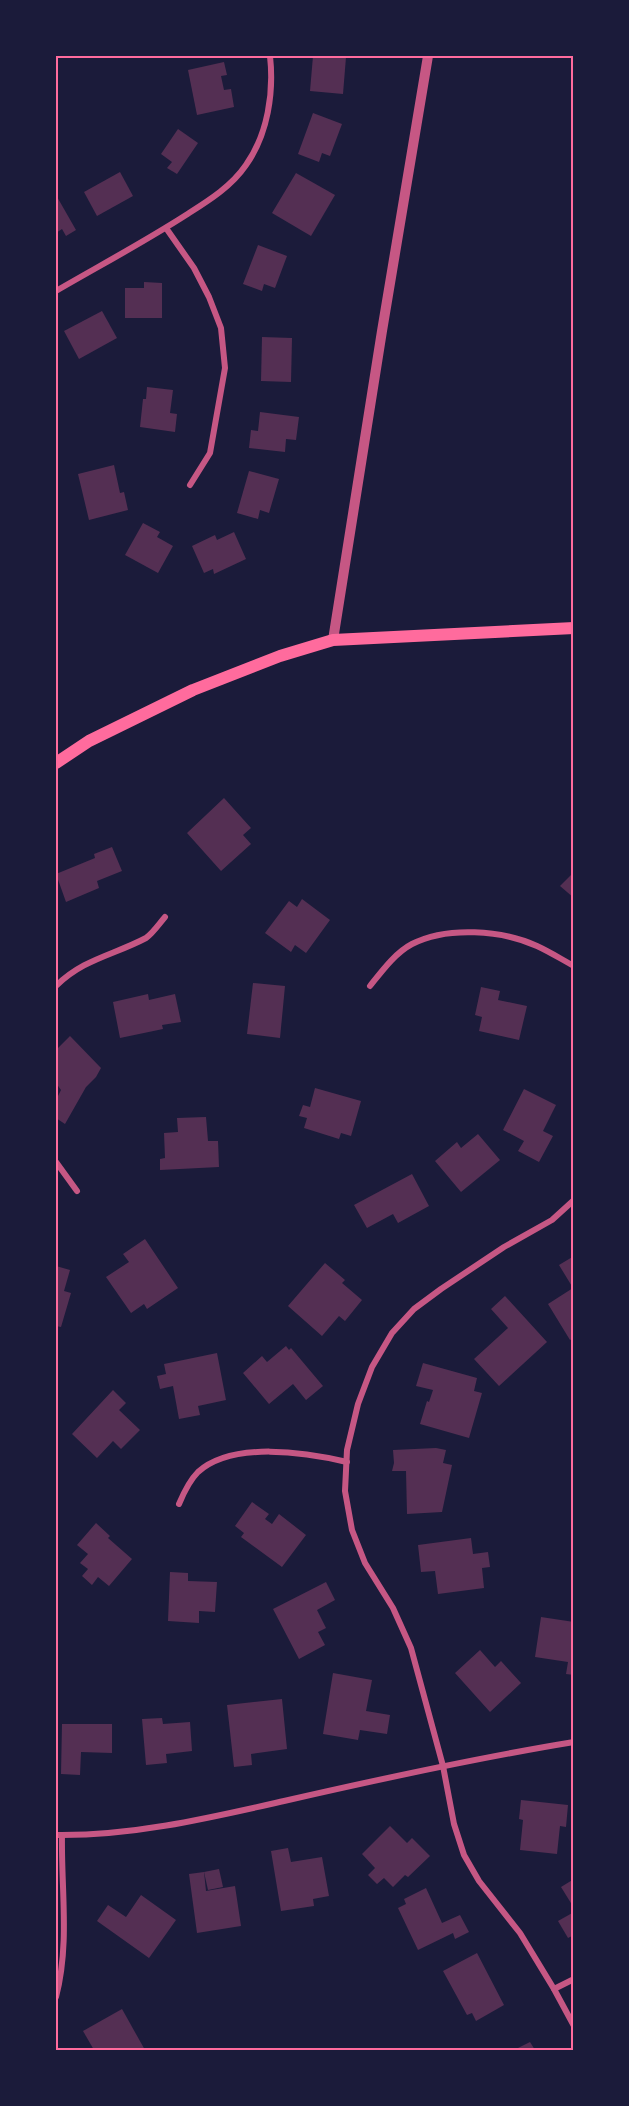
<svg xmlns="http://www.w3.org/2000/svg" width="629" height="2106" font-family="Montserrat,sans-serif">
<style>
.building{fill:#542f53}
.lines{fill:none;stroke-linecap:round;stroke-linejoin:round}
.minor{stroke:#c65784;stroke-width:6}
.tertiary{stroke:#c65784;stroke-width:10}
.secondary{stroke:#ff6b9d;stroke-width:12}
.neatline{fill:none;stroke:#ff6b9d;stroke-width:2}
</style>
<rect width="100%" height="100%" fill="#1b1b3a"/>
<g class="building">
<path d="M313,56L346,57L343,94L310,91Z"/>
<path d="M224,62L227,75L221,76L224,90L231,89L234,107L197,115L188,70Z"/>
<path d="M313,113L342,124L330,156L322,153L319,162L298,154Z"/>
<path d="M178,129L198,143L177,174L167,168L172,162L161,154Z"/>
<path d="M120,172L133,196L97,216L84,192Z"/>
<path d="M296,173L335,195L311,236L272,213Z"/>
<path d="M56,195L76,230L66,236L62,229L56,233Z"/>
<path d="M258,245L287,256L275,288L264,284L262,291L243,284Z"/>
<path d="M144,282L162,283V318H125V288H144Z"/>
<path d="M102,311L117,338L79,359L64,331Z"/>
<path d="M262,337L292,338L291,382L261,381Z"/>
<path d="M147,387L173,390L170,413L177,414L175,432L140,427L143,399H146Z"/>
<path d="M260,412L299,417L296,440L286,439L285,452L249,448L251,430L258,431Z"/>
<path d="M114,465L120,493L124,492L128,510L89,520L78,474Z"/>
<path d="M249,471L279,479L269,513L260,510L258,519L237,513Z"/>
<path d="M143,523L160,532L157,537L173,546L158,573L125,555Z"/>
<path d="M234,532L246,559L214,574L213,569L204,573L192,546L215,535L217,540Z"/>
<path d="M224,798L251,828L243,835L251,844L221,871L187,833Z"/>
<path d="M112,847L122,871L97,881L99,888L66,902L56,874L95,858L94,854Z"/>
<path d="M574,872V898L560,886Z"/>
<path d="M302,899L330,920L306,953L295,945L291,952L265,933L289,901L297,907Z"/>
<path d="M253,983L285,986L280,1038L247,1034Z"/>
<path d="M481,987L500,991L498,1000L527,1006L519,1040L479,1031L482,1017L475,1015Z"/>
<path d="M148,994L149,1000L175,994L181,1022L162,1025L163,1029L120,1038L113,1002Z"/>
<path d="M70,1036L101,1068L96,1077L86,1087L65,1124L56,1118V1100L61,1090L56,1083V1050Z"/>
<path d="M315,1088L361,1101L351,1136L341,1133L339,1139L304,1128L307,1118L299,1116L303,1105L310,1107Z"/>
<path d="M524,1089L556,1105L543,1131L553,1136L539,1162L518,1151L524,1141L503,1130Z"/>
<path d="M206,1117L208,1141H218L219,1167L160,1170V1159L165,1158L164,1133L178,1132L177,1118Z"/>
<path d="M478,1134L500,1160L461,1192L435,1161L457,1142L461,1148Z"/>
<path d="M412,1174L429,1206L398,1223L393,1214L367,1228L354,1205Z"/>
<path d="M145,1239L178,1288L147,1309L144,1304L131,1313L106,1277L129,1262L123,1254Z"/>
<path d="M574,1256V1338L570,1340L548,1304L573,1288L559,1265Z"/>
<path d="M325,1263L345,1280L342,1283L362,1300L345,1321L339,1316L322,1336L288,1306Z"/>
<path d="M56,1266L70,1270L64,1291L71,1293L61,1327L56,1326Z"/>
<path d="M505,1296L547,1342L499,1386L474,1359L508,1328L491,1309Z"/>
<path d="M286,1346L289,1350L291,1348L323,1386L306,1400L293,1384L269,1404L243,1373L262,1356L267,1362Z"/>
<path d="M217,1353L226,1400L198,1406L200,1415L179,1419L173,1386L160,1389L157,1376L166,1374L164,1364Z"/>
<path d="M423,1363L477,1378L474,1391L482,1393L469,1438L420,1424L427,1401L429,1402L433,1390L416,1386Z"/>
<path d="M113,1390L126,1403L119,1410L140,1430L121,1449L113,1441L97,1458L72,1434Z"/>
<path d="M436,1448L446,1450L443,1463L452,1465L442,1512L407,1514L406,1471H392L394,1463L393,1450Z"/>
<path d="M252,1502L269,1514L265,1519L272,1524L279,1514L306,1535L282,1567L241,1537L244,1533L235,1526Z"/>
<path d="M96,1523L110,1536L108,1538L132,1559L109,1586L98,1577L92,1585L82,1576L88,1569L80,1563L88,1554L77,1545Z"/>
<path d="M471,1538L473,1554L488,1552L490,1567L482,1568L484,1588L438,1594L435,1571L421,1572L418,1545Z"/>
<path d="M170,1572L188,1573V1581L217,1582L215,1612L199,1611V1623L168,1621Z"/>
<path d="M326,1582L335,1600L317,1610L326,1628L318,1632L325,1645L299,1659L273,1609Z"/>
<path d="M541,1617L574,1622V1675L566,1674L568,1662L535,1657Z"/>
<path d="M480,1650L495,1667L501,1661L521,1683L490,1712L455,1673Z"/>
<path d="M333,1673L372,1680L366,1711L390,1715L387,1734L360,1730L358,1740L323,1734Z"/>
<path d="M282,1699L287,1749L251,1754L252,1765L234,1767L227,1705Z"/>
<path d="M162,1718L163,1724L190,1722L192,1751L166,1754L167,1763L146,1765L142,1719Z"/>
<path d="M62,1724H112V1753L81,1752L80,1775L61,1774Z"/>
<path d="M521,1800L568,1805L566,1827L560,1826L557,1854L520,1850L523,1820L519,1819Z"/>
<path d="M390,1826L407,1843L412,1838L430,1856L408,1877L405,1875L393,1887L384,1878L377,1884L368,1875L375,1868L362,1854Z"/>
<path d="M288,1848L291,1862L322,1857L329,1896L313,1899L314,1906L281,1911L271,1851Z"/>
<path d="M219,1869L223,1887L208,1890L204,1872Z"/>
<path d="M204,1872L206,1891L235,1886L241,1926L197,1933L189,1874Z"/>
<path d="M574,1879V1908L561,1887Z"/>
<path d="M426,1888L442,1923L460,1915L469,1932L455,1939L453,1933L418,1950L398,1908L406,1904L404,1899Z"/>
<path d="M141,1895L176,1920L149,1958L97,1921L108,1905L126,1917Z"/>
<path d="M574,1912V1935L568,1938L558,1921Z"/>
<path d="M477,1953L504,2005L476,2021L472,2013L467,2015L443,1971Z"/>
<path d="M122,2009L145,2050H94L83,2031Z"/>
<path d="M530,2042L535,2050H514Z"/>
</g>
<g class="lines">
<g class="minor">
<path d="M166,228L194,268L209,297L221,328L225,368L210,453L190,485"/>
<path d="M56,291C99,266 144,242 186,215C208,201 231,187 246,165C268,134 274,92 270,56"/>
<path d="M56,986C83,959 114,955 146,938C153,933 159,924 165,917"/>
<path d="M370,986C382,971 395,953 412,944C447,926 502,930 537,946C550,952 561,959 574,966"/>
<path d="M56,1162L77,1191"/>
<path d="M574,1200L552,1220L504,1247L441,1289L414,1309L392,1333L372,1367L358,1404L347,1450L345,1491L352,1530L365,1563L393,1608L411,1648L443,1766L454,1824L464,1855L479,1881L520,1933L554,1989L574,2026"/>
<path d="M179,1504C184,1492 189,1481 198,1472C232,1441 306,1452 347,1462"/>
<path d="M56,1835C133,1836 209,1818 284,1801C380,1779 476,1758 574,1742"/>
<path d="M554,1989L574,1979"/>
<path d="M56,1997C70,1943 61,1889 62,1835"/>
</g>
<path class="tertiary" d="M333,640L382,331L428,56"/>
<path class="secondary" d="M56,763L89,741L193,690L280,656L333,640L574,628"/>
</g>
<rect width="629" height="2106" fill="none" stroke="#1b1b3a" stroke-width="114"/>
<rect x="57" y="57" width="515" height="1992" class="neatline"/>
</svg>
